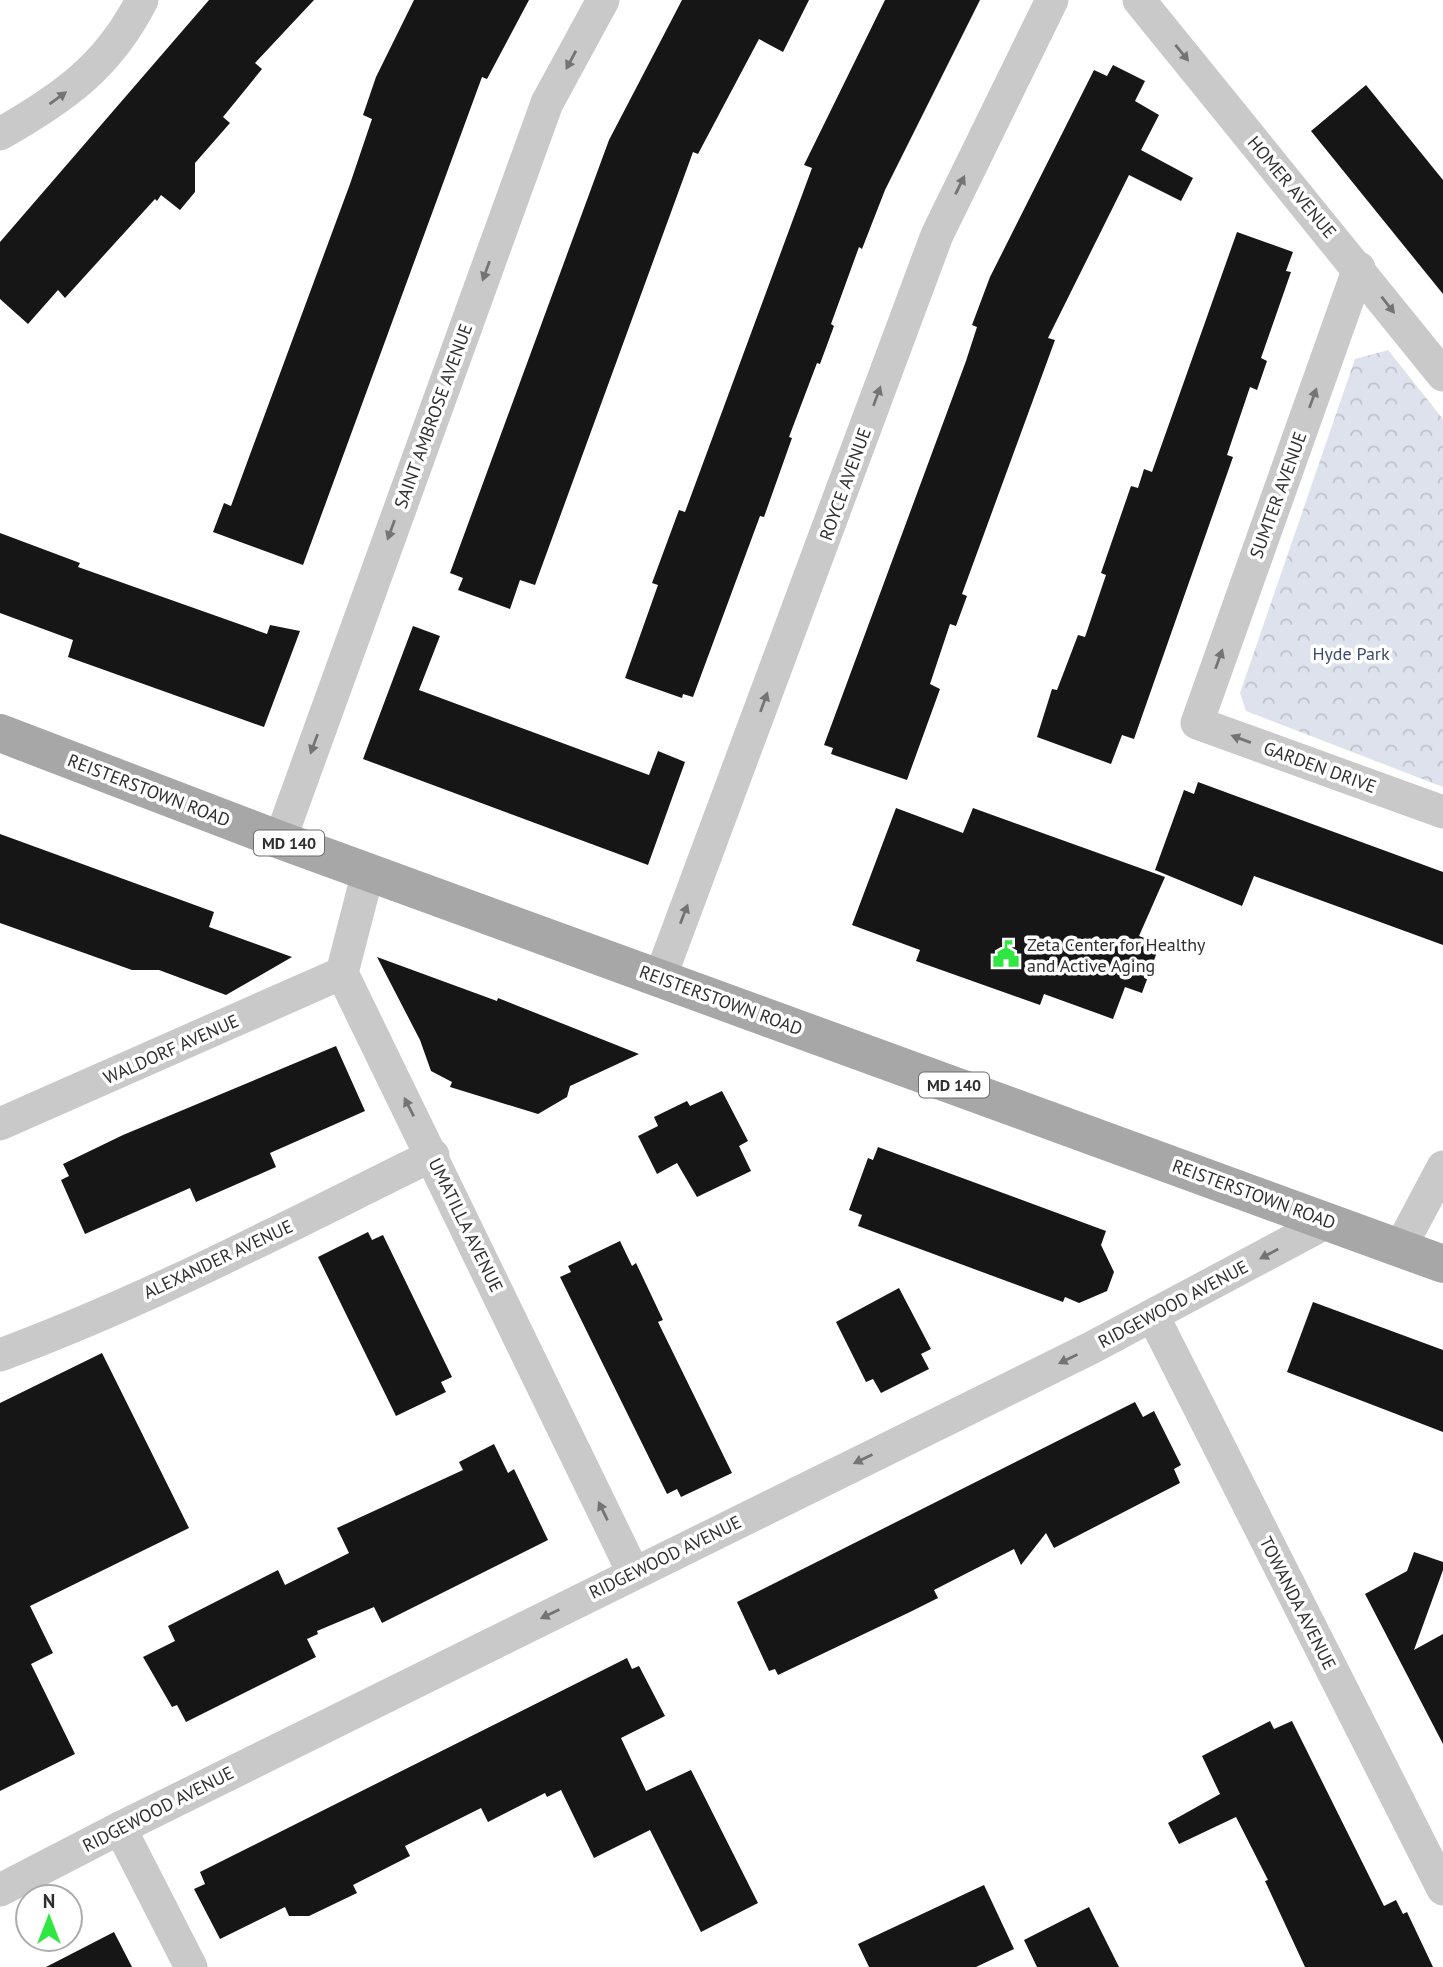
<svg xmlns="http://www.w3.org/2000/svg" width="1443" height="1967" font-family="'PT Sans',sans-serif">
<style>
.forest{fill:url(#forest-crowns)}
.building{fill:#161616}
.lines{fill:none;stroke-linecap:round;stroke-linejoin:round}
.street{stroke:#c9c9c9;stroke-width:33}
.primary{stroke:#a7a7a7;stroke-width:38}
.oneway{fill:#747474}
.labels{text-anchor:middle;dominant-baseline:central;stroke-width:7;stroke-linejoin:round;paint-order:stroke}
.shield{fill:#fff;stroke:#6d6d6d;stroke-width:2}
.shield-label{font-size:16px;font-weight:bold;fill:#2f2f2f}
.street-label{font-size:18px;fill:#2f2f2f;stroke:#fff}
.park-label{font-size:18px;fill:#3c4a6b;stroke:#fff}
.poi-label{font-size:18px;fill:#2f2f2f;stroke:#fff;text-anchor:start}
</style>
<defs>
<pattern id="forest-crowns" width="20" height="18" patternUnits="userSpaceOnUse" patternTransform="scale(1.75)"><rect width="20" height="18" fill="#dde2ec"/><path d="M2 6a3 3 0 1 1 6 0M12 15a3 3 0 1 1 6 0" fill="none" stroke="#bec2cb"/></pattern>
</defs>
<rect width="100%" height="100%" fill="#fff"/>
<path class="forest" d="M1388,350L1443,419V787L1246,711L1240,693L1355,359Z"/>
<g class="building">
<path d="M209,0H314L255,63L262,69L223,117L230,123L195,163V192L180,210L161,195L157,201L155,199L65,298L58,290L28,324L0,299V242Z"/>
<path d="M414,0H529L487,79L482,77L303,565L213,532L224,503L231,506L350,184L372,119L363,115L376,77Z"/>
<path d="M682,0H809L783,52L759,39L698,154L693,152L535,585L520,580L510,609L458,590L463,578L450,573L609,140Z"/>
<path d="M885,0H980L885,190L862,249L859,247L831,324L834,326L820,364L817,363L789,437L792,438L764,517L760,516L693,697L683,694L682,698L625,678L658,585L652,583L679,510L685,512L812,168L804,165Z"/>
<path d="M1113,65L1145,81L1135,101L1159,115L1141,150L1193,178L1181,201L1129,175L1048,338L1055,340L962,594L967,596L956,626L950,624L930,684L940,689L907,780L831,754L833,748L824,745L966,361L977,327L972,325L990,277L1094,70L1107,76Z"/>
<path d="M1366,85L1443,180V294L1311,131Z"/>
<path d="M1237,232L1293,252L1286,271L1291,272L1261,358L1267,361L1257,390L1250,387L1227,455L1233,457L1134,739L1122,735L1111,764L1037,737L1052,689L1057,690L1078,635L1085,637L1106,575L1101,573L1131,486L1138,488L1144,469L1152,472Z"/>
<path d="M0,533L80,563L78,567L267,634L270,625L300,631L264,727L68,657L73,640L0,613Z"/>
<path d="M413,626L440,636L419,690L649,775L658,751L685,762L648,865L363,759Z"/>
<path d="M1198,782L1443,872V945L1254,876L1242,906L1155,870L1184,790L1194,794Z"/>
<path d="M896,808L963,833L973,808L1165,877L1139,936L1160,944L1142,993L1125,987L1113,1019L1044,994L1040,1005L916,961L920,950L852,925Z"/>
<path d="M0,834L214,912L209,927L292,957L226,995L159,970H132L0,923Z"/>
<path d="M377,957L497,1001L498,998L639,1054L570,1086L567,1097L538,1114L450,1087L452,1082L431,1071L420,1040Z"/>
<path d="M336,1046L365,1111L270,1153L276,1167L196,1202L190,1188L85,1234L61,1180L69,1176L63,1164L123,1135Z"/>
<path d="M722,1091L748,1141L739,1146L751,1171L697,1197L677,1163L657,1174L638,1136L658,1126L654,1117L687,1101L690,1106Z"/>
<path d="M878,1147L1106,1231L1101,1245L1114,1272L1107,1291L1079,1303L1065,1297L1063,1302L858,1226L862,1215L849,1210L868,1158L873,1160Z"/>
<path d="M368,1232L372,1240L383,1235L452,1377L441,1382L446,1392L396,1416L318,1257Z"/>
<path d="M620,1241L632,1266L636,1263L663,1320L658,1322L732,1473L681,1497L677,1489L667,1494L560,1277L571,1272L568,1266Z"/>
<path d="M899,1288L931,1349L921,1354L929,1369L881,1393L873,1379L866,1382L836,1322Z"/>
<path d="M1313,1302L1443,1350V1432L1287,1372Z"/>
<path d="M102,1353L189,1528L30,1606L53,1653L31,1664L75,1754L0,1791V1403Z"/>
<path d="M1135,1402L1143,1417L1154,1411L1181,1465L1174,1469L1180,1483L1054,1548L1046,1533L1021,1565L1014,1549L934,1590L938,1598L910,1612L778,1675L775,1669L769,1671L737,1602Z"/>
<path d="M494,1444L508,1473L514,1469L548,1540L382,1623L374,1607L317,1631L318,1634L307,1639L316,1657L186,1722L177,1705L172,1707L143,1657L175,1641L168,1626L278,1570L285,1585L349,1553L337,1528L463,1470L459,1462Z"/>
<path d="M1414,1552L1443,1562V1570L1414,1650L1443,1634V1744L1365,1594L1407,1571Z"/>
<path d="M627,1658L632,1669L639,1666L665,1716L621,1738L646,1791L691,1770L758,1903L701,1932L650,1830L594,1858L561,1790L547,1797L545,1793L488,1822L481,1808L405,1846L410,1856L353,1885L357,1893L309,1916H289L285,1907L220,1939L194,1889L205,1884L200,1872Z"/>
<path d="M1270,1721L1274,1729L1292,1721L1384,1906L1396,1900L1403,1914L1407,1912L1433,1967H1305L1265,1881L1268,1880L1236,1817L1179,1844L1168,1823L1220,1794L1202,1756Z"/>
<path d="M984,1885L1014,1949L976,1967H869L858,1944Z"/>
<path d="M1089,1907L1119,1967H1037L1024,1940Z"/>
<path d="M114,1932L132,1967H46Z"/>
</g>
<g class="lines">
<g class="street">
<path d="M1139,0L1443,375"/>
<path d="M0,134C63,98 108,67 142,0"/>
<path d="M1359,268L1197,723L1443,812"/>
<path d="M280,840L547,103L603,0"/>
<path d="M368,872L342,973L633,1572"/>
<path d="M660,978L937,235L1052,0"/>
<path d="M0,1124L342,973"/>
<path d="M1400,1248L1443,1167"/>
<path d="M1153,1316L1443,1889"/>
<path d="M0,1355C149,1300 290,1225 433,1155"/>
<path d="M120,1828L191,1967"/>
<path d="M0,1890L120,1828L1091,1348L1329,1221"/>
</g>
<path class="primary" d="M0,733L280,840L1443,1264"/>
</g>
<defs><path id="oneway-solid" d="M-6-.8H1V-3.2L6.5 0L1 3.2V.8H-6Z" transform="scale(1.75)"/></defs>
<g class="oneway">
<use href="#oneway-solid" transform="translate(1182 53) rotate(51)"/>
<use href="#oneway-solid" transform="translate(571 60) rotate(118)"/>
<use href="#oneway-solid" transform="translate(58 98) rotate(-36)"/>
<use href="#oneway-solid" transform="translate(960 185) rotate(-64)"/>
<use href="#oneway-solid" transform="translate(486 271) rotate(110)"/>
<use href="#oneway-solid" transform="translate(1388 305) rotate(52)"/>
<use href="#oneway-solid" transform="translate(877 396) rotate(-70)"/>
<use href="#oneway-solid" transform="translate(1313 398) rotate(-70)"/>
<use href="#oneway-solid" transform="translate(391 530) rotate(110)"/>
<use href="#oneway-solid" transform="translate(1219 659) rotate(-70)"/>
<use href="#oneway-solid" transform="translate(764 702) rotate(-70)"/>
<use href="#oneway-solid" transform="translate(1241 739) rotate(-160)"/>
<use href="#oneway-solid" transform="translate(314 744) rotate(110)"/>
<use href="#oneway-solid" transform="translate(684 914) rotate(-69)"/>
<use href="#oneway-solid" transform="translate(409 1107) rotate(-117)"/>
<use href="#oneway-solid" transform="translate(1269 1254) rotate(152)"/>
<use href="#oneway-solid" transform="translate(1068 1359) rotate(154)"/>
<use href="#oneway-solid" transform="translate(863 1459) rotate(154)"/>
<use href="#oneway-solid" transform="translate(603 1511) rotate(-116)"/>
<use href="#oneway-solid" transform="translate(550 1614) rotate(154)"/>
</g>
<defs>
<symbol id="civic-bare" viewBox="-9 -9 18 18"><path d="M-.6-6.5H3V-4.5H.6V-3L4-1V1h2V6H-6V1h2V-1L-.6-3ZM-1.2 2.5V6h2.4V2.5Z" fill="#30e742" stroke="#fff" stroke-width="2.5" paint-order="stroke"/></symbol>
</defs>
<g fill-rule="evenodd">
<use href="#civic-bare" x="987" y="935" width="38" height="38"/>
</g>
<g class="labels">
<g class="shield">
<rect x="254" y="830.5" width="70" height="25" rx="5"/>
<rect x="919" y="1072.5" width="70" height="25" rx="5"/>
</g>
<g class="shield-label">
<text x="289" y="843">MD 140</text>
<text x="954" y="1085">MD 140</text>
</g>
<g class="street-label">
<text transform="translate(1292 187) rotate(50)">HOMER AVENUE</text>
<text transform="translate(433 416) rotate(-70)">SAINT AMBROSE AVENUE</text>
<text transform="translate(845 484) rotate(-70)">ROYCE AVENUE</text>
<text transform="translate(1278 495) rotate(-70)">SUMTER AVENUE</text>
<text transform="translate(1320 767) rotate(20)">GARDEN DRIVE</text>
<text transform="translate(149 790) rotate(21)">REISTERSTOWN ROAD</text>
<text transform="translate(721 1000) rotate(20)">REISTERSTOWN ROAD</text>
<text transform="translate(171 1049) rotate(-24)">WALDORF AVENUE</text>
<text transform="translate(1254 1194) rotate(20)">REISTERSTOWN ROAD</text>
<text transform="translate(466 1225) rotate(64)">UMATILLA AVENUE</text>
<text transform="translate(218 1259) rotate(-25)">ALEXANDER AVENUE</text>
<text transform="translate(1173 1304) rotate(-28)">RIDGEWOOD AVENUE</text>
<text transform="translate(665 1557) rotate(-26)">RIDGEWOOD AVENUE</text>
<text transform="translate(1298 1603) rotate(63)">TOWANDA AVENUE</text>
<text transform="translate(158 1809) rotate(-27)">RIDGEWOOD AVENUE</text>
</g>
<g class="park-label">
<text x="1351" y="653">Hyde Park</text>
</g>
<g class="poi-label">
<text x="1027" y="944">Zeta Center for Healthy<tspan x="1027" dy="21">and Active Aging</tspan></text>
</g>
</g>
<g transform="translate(49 1918)"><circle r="33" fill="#ffffff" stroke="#acacac" stroke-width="2"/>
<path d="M0-5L12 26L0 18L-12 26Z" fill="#30e742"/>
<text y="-10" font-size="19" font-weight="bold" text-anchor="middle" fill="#2f2f2f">N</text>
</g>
</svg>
